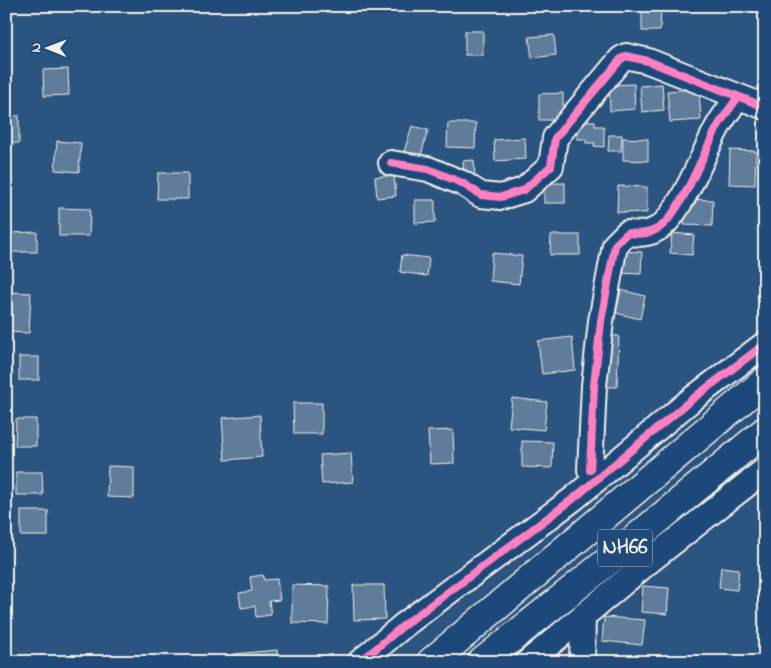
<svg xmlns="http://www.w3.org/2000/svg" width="771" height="668" font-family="'Indie Flower',sans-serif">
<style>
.building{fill:#5e7b9a;stroke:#f4f1e8}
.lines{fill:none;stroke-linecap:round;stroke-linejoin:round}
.minor-casing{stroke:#f4f1e8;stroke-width:28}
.highway-casing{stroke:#f4f1e8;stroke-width:31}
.minor{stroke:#1f4a7a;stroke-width:24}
.highway{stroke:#1f4a7a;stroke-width:28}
.cycleway-casing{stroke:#1f4a7a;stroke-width:11}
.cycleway{stroke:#ff80c0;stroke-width:8}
.labels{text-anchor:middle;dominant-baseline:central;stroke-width:5;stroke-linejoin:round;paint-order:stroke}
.shield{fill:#1f4a7a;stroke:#b4bfc7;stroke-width:1}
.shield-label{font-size:21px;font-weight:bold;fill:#f4f1e8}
</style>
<rect width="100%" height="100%" fill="#2c5481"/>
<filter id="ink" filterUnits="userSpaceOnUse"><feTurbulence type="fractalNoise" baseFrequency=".02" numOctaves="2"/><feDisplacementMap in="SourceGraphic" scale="10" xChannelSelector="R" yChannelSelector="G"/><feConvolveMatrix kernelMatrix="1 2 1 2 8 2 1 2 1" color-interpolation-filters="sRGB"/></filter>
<g filter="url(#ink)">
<g class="building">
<path d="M642,7L661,8L660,31H642Z"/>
<rect x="465" y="31" width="18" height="24"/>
<path d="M554,35L556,55L532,58L529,37Z"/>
<path d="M68,69L69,95L44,96L43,70Z"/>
<path d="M634,84L635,109L610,111L609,85Z"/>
<path d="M662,84L664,110L642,112L640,86Z"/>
<path d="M699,89L701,120L670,122L667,91Z"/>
<path d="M563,93V120H539V94Z"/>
<rect x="6" y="116" width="13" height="27"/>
<path d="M584,121H595V126H604V147L594,146L595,143H586V139H577V125H584Z"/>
<path d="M448,123H476L475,148L447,147Z"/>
<path d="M412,126L428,130L420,159L403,155Z"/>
<path d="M609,135H622L621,151H608Z"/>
<path d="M525,138L526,159L495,161L494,140Z"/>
<path d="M623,138L648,139V161L623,160Z"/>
<path d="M57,141L81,143L79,172L55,170Z"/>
<path d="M730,150L756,151L755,185L729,184Z"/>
<path d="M474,160L475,178L464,179L463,161Z"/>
<path d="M158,173H188V199H157Z"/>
<path d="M394,175L396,196L377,198L375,177Z"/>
<rect x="544" y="183" width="21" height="20"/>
<path d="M618,186L647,187V213L617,212Z"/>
<path d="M684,199L713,200L712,226L684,225Z"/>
<path d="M415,200H435V222L415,223Z"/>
<path d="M59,208L90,209L89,236H59Z"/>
<path d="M37,232V252H9V233Z"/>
<path d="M672,233L694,235L692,255L670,253Z"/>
<path d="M551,235H580V255H550Z"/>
<path d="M620,251L642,252L641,274L619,273Z"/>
<path d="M492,253L522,256L519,284L490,281Z"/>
<path d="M402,255L429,258L427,276L400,272Z"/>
<path d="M621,290L645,296L640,319L616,313Z"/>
<path d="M9,292L31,293L29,333L7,332Z"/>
<path d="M602,335L619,336L617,387H600Z"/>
<path d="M572,337L575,370L542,374L538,341Z"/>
<rect x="19" y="357" width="20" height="23"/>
<path d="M512,398L547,402L544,430L509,427Z"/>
<path d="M293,403H322V434H294Z"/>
<path d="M260,415L262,457L225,460L222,418Z"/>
<path d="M16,419H36V446H15Z"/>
<path d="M453,430L454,463L430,464L428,431Z"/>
<path d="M522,441L553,442L552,468L522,467Z"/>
<path d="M351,453L353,482L322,484L320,455Z"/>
<path d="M108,466L134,467V498L107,497Z"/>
<path d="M16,472H42L43,495H16Z"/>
<rect x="21" y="511" width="27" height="25"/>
<path d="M721,567L739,569L737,590L719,588Z"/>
<path d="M263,575L264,580L277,579L280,600L269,601L271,615L256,617L255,606L241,608L239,593L252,591L250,577Z"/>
<path d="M292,585L329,586L328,624L292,623Z"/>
<path d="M353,585H384L385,619L354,620Z"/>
<path d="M643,586L669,588L667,614L641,612Z"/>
<path d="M604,617L645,620L642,645L602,641Z"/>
<path d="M277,650L278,662H235L234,654Z"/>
</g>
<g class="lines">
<defs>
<g id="minor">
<path d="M391,163L428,169L462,183L481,195L501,197L524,190L551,166L555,138L621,59L626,56L648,61L765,107"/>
<path d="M590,470L594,386L601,321L615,245L627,233C638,234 647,235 657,229C679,218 704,152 717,128C723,117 731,107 738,97"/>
<path d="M360,662L404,625L573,499L691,400L765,344"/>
<path d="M528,662L648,562L765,470"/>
<path d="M582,662L583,616"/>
</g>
<g id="highway">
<path d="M431,662L765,381"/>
<path d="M482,662L613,557L765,431"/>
</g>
</defs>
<use href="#minor" class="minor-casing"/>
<use href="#highway" class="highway-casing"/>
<use href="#minor" class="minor"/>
<use href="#highway" class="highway"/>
<defs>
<g id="cycleway">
<path d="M391,163L428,169L462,183L481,195L501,197L524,190L551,166L555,138L621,59L626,56L648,61L765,107"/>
<path d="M590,470L594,386L601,321L615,245L627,233C638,234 647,235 657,229C679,218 704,152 717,128C723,117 731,107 738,97"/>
<path d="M360,662L404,625L573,499L691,400L765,344"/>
</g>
</defs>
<use href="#cycleway" class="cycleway-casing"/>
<use href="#cycleway" class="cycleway"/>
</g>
</g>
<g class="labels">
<rect class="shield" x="597.5" y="529.5" width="55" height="37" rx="4"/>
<g class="shield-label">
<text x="625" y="548">NH66</text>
</g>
</g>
<rect width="771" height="668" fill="none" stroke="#1f4a7a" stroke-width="25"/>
<rect x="12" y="12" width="746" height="643" fill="none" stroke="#f4f1e8" stroke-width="2" filter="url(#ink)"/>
<g transform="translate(48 48) rotate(271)" stroke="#1f4a7a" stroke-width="4" paint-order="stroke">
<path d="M0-4L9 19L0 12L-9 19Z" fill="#f4f1e8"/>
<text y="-8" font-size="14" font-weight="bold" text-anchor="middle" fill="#f4f1e8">N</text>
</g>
</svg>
